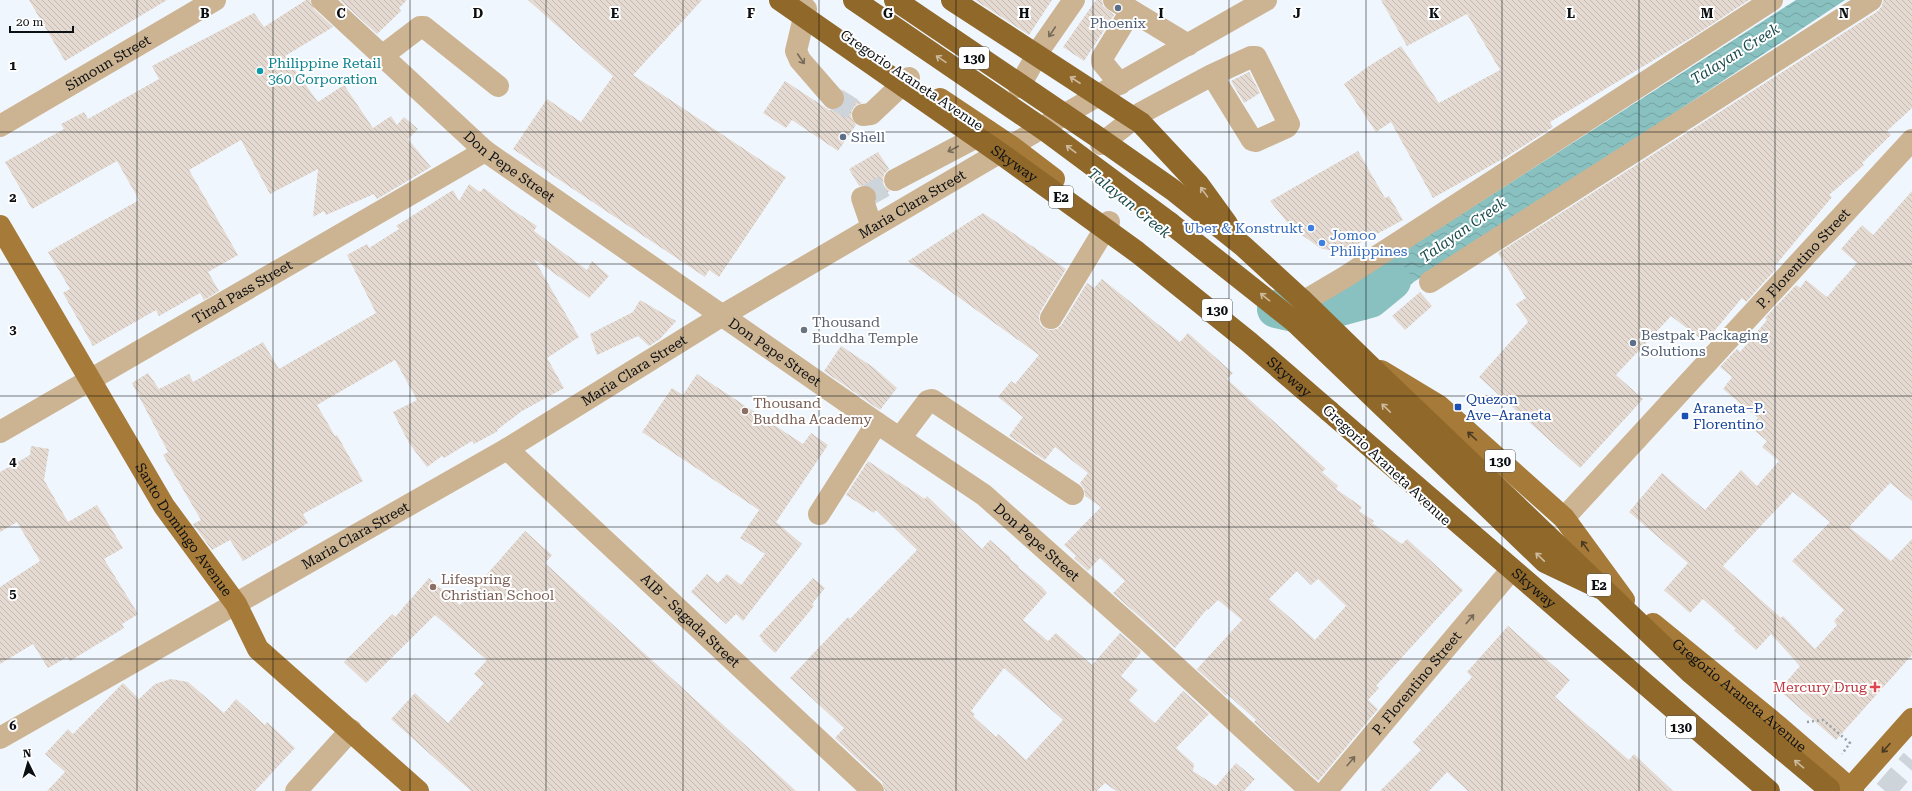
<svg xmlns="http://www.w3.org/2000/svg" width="1912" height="791" font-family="'Roboto Serif',serif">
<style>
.water{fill:url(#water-waves)}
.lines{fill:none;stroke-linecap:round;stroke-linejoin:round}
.river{stroke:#89c0c0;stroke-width:38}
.building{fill:url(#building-back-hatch);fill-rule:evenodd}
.minor-tunnel{stroke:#cdd4da;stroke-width:22;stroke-dasharray:22 11;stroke-linecap:butt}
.major-tunnel{stroke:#cdd4da;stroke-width:22;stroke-dasharray:22 11;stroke-linecap:butt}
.path{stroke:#9ba0a6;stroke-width:2.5;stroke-dasharray:2 3;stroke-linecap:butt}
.minor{stroke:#ccb392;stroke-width:22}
.major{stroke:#a67a38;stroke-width:22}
.highway{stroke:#90682a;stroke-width:22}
.highway-bridge{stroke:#90682a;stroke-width:22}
.oneway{stroke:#766a59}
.oneway2{stroke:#cdbb9f}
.oneway3{stroke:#4a3a22}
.grid{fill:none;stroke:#0d1013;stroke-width:1;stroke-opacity:0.55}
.service-dot{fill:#5c6f8a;stroke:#fff;stroke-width:1.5}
.culture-dot{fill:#0f9aa8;stroke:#fff;stroke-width:1.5}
.shop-dot{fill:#3f7fe0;stroke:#fff;stroke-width:1.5}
.worship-dot{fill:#6b7280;stroke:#fff;stroke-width:1.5}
.transit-dot{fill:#1a4fb4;stroke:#fff;stroke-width:1.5}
.education-dot{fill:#8d6e63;stroke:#fff;stroke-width:1.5}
.health-dot{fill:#e0444e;stroke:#fff;stroke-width:1.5}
.labels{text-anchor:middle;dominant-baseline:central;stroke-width:4;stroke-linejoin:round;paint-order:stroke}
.shield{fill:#fff;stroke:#56585a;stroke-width:1}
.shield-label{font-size:13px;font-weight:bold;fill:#0d1013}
.service-label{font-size:14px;fill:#4e5e75;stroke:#fff;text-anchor:start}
.street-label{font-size:14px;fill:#0d1013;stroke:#fff}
.culture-label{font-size:14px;fill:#0d838f;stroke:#fff;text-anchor:start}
.shop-label{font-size:14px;fill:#366cbe;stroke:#fff;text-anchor:end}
.worship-label{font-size:14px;fill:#5b616d;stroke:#fff;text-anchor:start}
.transit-label{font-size:14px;fill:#164399;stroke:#fff;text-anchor:start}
.education-label{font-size:14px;fill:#785e54;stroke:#fff;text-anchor:start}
.health-label{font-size:14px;fill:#be3a42;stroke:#fff;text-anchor:end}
.water-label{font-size:15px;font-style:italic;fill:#1a4b4c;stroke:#fff}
.grid-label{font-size:13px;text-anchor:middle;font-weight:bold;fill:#0d1013;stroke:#fff;stroke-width:4;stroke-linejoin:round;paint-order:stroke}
</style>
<defs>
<pattern id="water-waves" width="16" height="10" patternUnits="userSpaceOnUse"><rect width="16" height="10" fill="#89c0c0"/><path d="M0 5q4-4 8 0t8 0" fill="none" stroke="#75a4a4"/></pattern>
<pattern id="building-back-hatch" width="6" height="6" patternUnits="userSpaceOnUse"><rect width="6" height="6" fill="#e4dad2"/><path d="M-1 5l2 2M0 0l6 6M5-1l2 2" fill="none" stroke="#c2bab3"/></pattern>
</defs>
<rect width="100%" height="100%" fill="#eff6fd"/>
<path class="water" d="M1796,0H1845L1456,258L1415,281L1366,320L1335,295Z"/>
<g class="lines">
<path class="river" d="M1276,309L1307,316L1370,299L1392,281"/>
</g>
<g class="building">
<path d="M29,0H167L65,61Z"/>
<path d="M306,0H310L314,9L333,27L285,56L318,102L344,85L373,128L391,116L397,125L404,117L418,129L408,139L431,167L377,199L374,194L326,215L324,211L313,217L318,169L270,194L241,140L189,170L238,255L208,272L219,291L204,300L200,293L159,316L156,310L93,346L63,293L70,289L48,252L139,200L117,161L32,209L5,162L64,129L61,124L84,112L88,119L159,79L152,66L254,13L264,27Z"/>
<path d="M340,0H407L399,8L401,11L377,34Z"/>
<path d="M528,0H702L633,75L786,177L719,277L709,270L705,277L513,149L547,99L581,122L613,76Z"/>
<path d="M975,0H1052L1029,35Z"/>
<path d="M1096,0H1102L1103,6L1114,15L1084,61L1063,47Z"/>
<path d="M1381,0H1749L1694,36L1550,122L1553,127L1506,157L1433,198L1391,122L1376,132L1344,84L1369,66L1401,46L1439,103L1500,70L1467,14L1407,46Z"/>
<path d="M1883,0H1912V108L1887,131L1891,135L1862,163L1864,165L1829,195L1832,197L1774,267L1776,269L1746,302L1742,298L1705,342L1671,316L1616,375L1643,399L1580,468L1479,377L1528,322L1516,304L1526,298L1498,253L1878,11L1882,6Z"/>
<path d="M1249,72L1260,93L1244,103L1231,81Z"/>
<path d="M785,81L829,110H836L841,107L845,102V95L842,89L862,103L856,105L852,110L851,117L856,125L838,151L792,120L786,128L763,113Z"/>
<path d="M1358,151L1385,198L1389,196L1403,220L1341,253L1320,248L1291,227L1270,201Z"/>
<path d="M878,152L889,169L884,174L883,180L884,186L890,191L877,198V193L873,187L867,185L859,186L849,169Z"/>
<path d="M469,184L480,192L484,188L508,207L537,226L534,231L587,270L592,261L609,276L589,298L534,259L579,337L547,358L564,388L522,411L497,430L498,431L474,444L472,441L444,458L442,456L427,467L409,443L393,412L417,400L395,360L317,405L335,436L337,435L363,481L303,514L308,523L243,561L230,540L212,550L193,524L201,520L163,455L168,452L132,383L148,373L159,389L189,374L193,382L263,342L279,369L376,313L347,255L367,244L369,248L399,229L396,226L453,190L459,201Z"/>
<path d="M1912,191V501L1890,483L1849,527L1891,561L1912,539V655L1836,740L1779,690L1800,666L1771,634L1756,650L1734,630L1736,629L1703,599L1690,613L1664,590L1688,563L1629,512L1662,473L1705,510L1741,470L1757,486L1779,461L1762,447L1767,441L1750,427L1758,418L1723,389L1732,377L1720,367L1737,349L1740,352L1767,320L1765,318L1796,285L1800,288L1806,280L1827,297L1857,263L1841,249L1862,225L1873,235ZM1793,492L1830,522L1792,561L1844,610L1834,621L1837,625L1815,649L1783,616L1781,618L1723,566Z"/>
<path d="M983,213L1066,269L1040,312L1039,317L1040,324L1044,328L1050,330L1057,329L1062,324L1087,283L1094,288L1102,279L1180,342L1188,333L1233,373L1227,379L1326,469L1322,472L1338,486L1336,489L1362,507L1359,511L1374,521L1372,523L1402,544L1407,539L1463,590L1376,686L1379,688L1368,700L1378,709L1318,781L1254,722L1256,720L1227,694L1226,696L1197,669L1242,620L1218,600L1208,610L1207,609L1175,648L1113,593L1125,581L1100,558L1088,571L1074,558L1076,556L1064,545L1101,507L1085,496L1084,489L1080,483L1088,473L1055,447L1045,460L1009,436L1023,417L998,397L1011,381L1015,384L1039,355L908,261ZM1297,571L1311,585L1318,579L1346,606L1315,640L1269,599Z"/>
<path d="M1420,292L1432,306L1405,330L1392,316Z"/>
<path d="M640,300L676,321L660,339L649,346L638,336L597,355L590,334L633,312Z"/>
<path d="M841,346L873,367L897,388L880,410L824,371Z"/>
<path d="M697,374L803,444L811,433L828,445L776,522L802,544L743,621L736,614L726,624L691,592L707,574L718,583L727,574L741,585L765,554L740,538L759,510L642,432L672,388L683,395Z"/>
<path d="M31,446L49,449L44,480L68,522L97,505L123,548L104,559L138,614L122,624L124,628L70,661L67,657L48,668L33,644L0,664V587L40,561L17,522L0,532V472L30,455Z"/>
<path d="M868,461L925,499L927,496L982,549L990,540L1011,558L1010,559L1019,566L1018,567L1042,587L1047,593L1023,620L1048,641L1056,633L1092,665L1120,633L1140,650L1141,652L1121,676L1138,690L1129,700L1155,723L1183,691L1209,714L1176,748L1194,764L1193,771L1216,786L1236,763L1255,779L1244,791H1116L1105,783L1097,791H885L882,782L835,738L844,728L790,678L848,617L850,619L917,550L876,510L874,513L846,495ZM1004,668L1063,720L1026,760L998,734L996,737L973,716L975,714L971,711Z"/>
<path d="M525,531L552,555L545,563L796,791H471L391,719L415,693L448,723L484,683L474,674L487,660L435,615L366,683L344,662L392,614L395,617L429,578L460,605Z"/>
<path d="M813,578L825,588L812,604L814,606L775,653L762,641L763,640L759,636Z"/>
<path d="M1508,626L1570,680L1555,697L1629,760L1634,754L1673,791H1468L1447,772L1429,791H1380L1421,750L1413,742L1472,677L1467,672Z"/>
<path d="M171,679L188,682L224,713L236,699L265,725L267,722L295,748L255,791H47L65,772L45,754L68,729L73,734L123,683L139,699L155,684Z"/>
</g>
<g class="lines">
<g class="minor-tunnel">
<path d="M833,98L863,115"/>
<path d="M865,197L895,180"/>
</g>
<path class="major-tunnel" d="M1885,791L1912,760"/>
<path class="path" d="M1807,722L1823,720L1850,743L1842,754"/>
<g class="minor">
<path id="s1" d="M322,0L485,151L877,423L984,495L1148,641L1311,791"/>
<path d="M1114,0L1188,45"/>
<path d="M806,9L796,51L800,60L833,98"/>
<path d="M382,56L420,27H424L498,86"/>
<path d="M1120,84L1102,62V58L1131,11"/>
<path d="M1019,87L1042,46L1074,0"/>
<path d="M863,115L871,114L909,78"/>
<path id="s2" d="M0,126L215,0"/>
<path d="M1101,144L1141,113L1212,75L1251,57H1256L1289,124L1287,127L1256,141L1252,140L1212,75"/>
<path d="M895,180L988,131"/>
<path d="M865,197L862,198L872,227"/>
<path d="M1430,282L1871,0"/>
<path d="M1301,303L1345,277L1772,0"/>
<path d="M1051,318L1109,222"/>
<path id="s3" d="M0,432L485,151"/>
<path d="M900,438L928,401L932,400L1073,494"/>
<path id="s4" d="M507,449L873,791"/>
<path d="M819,514L877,423"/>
<path id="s5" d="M1564,518L1912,140"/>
<path id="s6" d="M0,738L507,449L723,315L1062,116L1266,0"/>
<path d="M296,791L351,730"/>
<path id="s7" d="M1326,791L1507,575"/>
</g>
<g class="major">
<path d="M940,99L1012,147L1054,179"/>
<path id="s8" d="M0,226L164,506L236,604L258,649L418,791"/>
<path d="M1381,371L1439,406L1564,518L1624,600"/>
<path id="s9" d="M1653,624L1779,727L1853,791"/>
<path d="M1848,791L1912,719"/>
</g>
<g class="highway">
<path d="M1170,223L1295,322L1545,562L1600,588"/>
<path id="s10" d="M1329,411L1769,791"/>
</g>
<g class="highway-bridge">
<path id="s11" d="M780,0L1004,156L1137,252L1249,342L1329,411"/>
<path d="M854,0L1046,131L1170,223"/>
<path d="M895,0L1099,138L1173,190L1243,246L1301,299L1377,373L1690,672L1829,789"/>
<path d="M952,0L1141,123L1198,184L1227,224"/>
</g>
</g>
<defs><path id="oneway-shaft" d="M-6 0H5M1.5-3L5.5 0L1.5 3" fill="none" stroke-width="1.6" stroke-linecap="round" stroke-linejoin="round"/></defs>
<g class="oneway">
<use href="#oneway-shaft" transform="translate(1052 32) rotate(124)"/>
<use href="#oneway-shaft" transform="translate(801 59) rotate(56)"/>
<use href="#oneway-shaft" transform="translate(953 149) rotate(152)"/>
<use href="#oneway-shaft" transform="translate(1470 619) rotate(-50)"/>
<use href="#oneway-shaft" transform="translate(1351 761) rotate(-50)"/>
</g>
<g class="oneway2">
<use href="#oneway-shaft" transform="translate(941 59) rotate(-146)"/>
<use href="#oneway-shaft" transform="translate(1075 80) rotate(-147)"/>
<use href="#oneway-shaft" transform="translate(1071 149) rotate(-143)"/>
<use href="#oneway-shaft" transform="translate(1204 192) rotate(-126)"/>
<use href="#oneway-shaft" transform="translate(1265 297) rotate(-141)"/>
<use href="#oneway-shaft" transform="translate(1386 408) rotate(-136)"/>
<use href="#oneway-shaft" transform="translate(1540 557) rotate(-136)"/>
<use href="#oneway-shaft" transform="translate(1799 764) rotate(-140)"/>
</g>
<g class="oneway3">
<use href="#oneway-shaft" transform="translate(1472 436) rotate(-138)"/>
<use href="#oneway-shaft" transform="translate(1585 546) rotate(-126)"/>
<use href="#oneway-shaft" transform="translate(1886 748) rotate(132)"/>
</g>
<path class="grid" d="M137,0V791M273,0V791M410,0V791M546,0V791M683,0V791M819,0V791M956,0V791M1093,0V791M1229,0V791M1366,0V791M1502,0V791M1639,0V791M1775,0V791M0,132H1912M0,264H1912M0,396H1912M0,527H1912M0,659H1912"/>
<g class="service-dot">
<circle cx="1118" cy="8" r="4"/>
<circle cx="843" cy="137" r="4"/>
<circle cx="1633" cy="343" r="4"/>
</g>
<circle class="culture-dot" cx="260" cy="71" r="4"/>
<g class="shop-dot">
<circle cx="1311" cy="228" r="4"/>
<circle cx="1322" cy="243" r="4"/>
</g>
<circle class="worship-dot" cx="804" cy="330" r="4"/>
<g class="transit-dot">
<rect x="1454" y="403" width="8" height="8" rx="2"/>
<rect x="1681" y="412" width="8" height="8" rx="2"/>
</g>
<g class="education-dot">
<circle cx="745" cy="411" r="4"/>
<circle cx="433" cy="587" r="4"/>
</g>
<path class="health-dot" d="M1873 681h4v4h4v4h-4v4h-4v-4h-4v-4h4z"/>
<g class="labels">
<g class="shield">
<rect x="959" y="47" width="30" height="22" rx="3"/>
<rect x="1049" y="186" width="24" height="22" rx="3"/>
<rect x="1202" y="299" width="30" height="22" rx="3"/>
<rect x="1485" y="450" width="30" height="22" rx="3"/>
<rect x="1587" y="574" width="24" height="22" rx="3"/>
<rect x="1666" y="716" width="30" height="22" rx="3"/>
</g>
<g class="shield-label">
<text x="974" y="58">130</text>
<text x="1061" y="197">E2</text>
<text x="1217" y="310">130</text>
<text x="1500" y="461">130</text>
<text x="1599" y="585">E2</text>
<text x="1681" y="727">130</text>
</g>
<g class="service-label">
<text x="1118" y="23" text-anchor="middle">Phoenix</text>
<text x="851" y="137">Shell</text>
<text x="1641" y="335">Bestpak Packaging<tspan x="1641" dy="16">Solutions</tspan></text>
</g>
<g class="street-label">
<text stroke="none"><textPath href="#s2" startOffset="125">Simoun Street</textPath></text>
<text transform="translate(912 80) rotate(34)">Gregorio Araneta Avenue</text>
<text stroke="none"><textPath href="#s11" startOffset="286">Skyway</textPath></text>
<text stroke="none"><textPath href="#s1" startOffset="251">Don Pepe Street</textPath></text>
<text stroke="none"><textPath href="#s6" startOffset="1057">Maria Clara Street</textPath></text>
<text stroke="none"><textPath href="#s5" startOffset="353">P. Florentino Street</textPath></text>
<text stroke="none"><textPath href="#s3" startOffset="280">Tirad Pass Street</textPath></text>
<text stroke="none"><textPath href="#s1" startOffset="575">Don Pepe Street</textPath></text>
<text stroke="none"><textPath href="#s6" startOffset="733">Maria Clara Street</textPath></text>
<text stroke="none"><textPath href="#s11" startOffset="634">Skyway</textPath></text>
<text transform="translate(1387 465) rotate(43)">Gregorio Araneta Avenue</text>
<text stroke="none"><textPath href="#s8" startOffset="355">Santo Domingo Avenue</textPath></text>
<text stroke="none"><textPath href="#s6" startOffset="409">Maria Clara Street</textPath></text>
<text stroke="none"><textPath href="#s1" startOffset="899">Don Pepe Street</textPath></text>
<text stroke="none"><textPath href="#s10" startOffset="271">Skyway</textPath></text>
<text stroke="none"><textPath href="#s4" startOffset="251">AIB - Sagada Street</textPath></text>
<text stroke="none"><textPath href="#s7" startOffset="141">P. Florentino Street</textPath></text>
<text stroke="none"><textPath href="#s9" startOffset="112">Gregorio Araneta Avenue</textPath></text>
</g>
<g class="culture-label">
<text x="268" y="63">Philippine Retail<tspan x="268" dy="16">360 Corporation</tspan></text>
</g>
<g class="shop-label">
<text x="1303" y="228">Uber &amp; Konstrukt</text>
<text x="1330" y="235" text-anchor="start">Jomoo<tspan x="1330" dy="16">Philippines</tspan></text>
</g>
<g class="worship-label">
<text x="812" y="322">Thousand<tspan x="812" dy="16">Buddha Temple</tspan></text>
</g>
<g class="transit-label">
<text x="1466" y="399">Quezon<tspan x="1466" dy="16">Ave–Araneta</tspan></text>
<text x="1693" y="408">Araneta–P.<tspan x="1693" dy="16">Florentino</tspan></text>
</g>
<g class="education-label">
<text x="753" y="403">Thousand<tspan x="753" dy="16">Buddha Academy</tspan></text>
<text x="441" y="579">Lifespring<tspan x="441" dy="16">Christian School</tspan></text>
</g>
<g class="health-label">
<text x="1867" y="687">Mercury Drug</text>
</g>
<g class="water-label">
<text transform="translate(1735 54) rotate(-32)">Talayan Creek</text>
<text transform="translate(1129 203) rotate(39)">Talayan Creek</text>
<text transform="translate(1463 230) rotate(-35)">Talayan Creek</text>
</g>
</g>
<g class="grid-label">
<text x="205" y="18">B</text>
<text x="341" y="18">C</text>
<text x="478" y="18">D</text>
<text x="615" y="18">E</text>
<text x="751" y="18">F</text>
<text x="888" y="18">G</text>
<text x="1024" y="18">H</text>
<text x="1161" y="18">I</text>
<text x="1297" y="18">J</text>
<text x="1434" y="18">K</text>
<text x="1571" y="18">L</text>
<text x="1707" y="18">M</text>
<text x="1844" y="18">N</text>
<text x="13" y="70">1</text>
<text x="13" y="202">2</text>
<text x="13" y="334">3</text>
<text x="13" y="466">4</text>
<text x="13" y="598">5</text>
<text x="13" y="730">6</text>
</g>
<g transform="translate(28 763) rotate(355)" stroke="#ffffff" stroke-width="3" paint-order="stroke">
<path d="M0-3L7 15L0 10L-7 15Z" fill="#0d1013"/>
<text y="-6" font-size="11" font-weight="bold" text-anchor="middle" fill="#0d1013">N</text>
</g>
<path d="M10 26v6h63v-6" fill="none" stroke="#0d1013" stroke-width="2"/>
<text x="16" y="26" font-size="12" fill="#0d1013" stroke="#ffffff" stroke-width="3" paint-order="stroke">20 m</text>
</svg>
